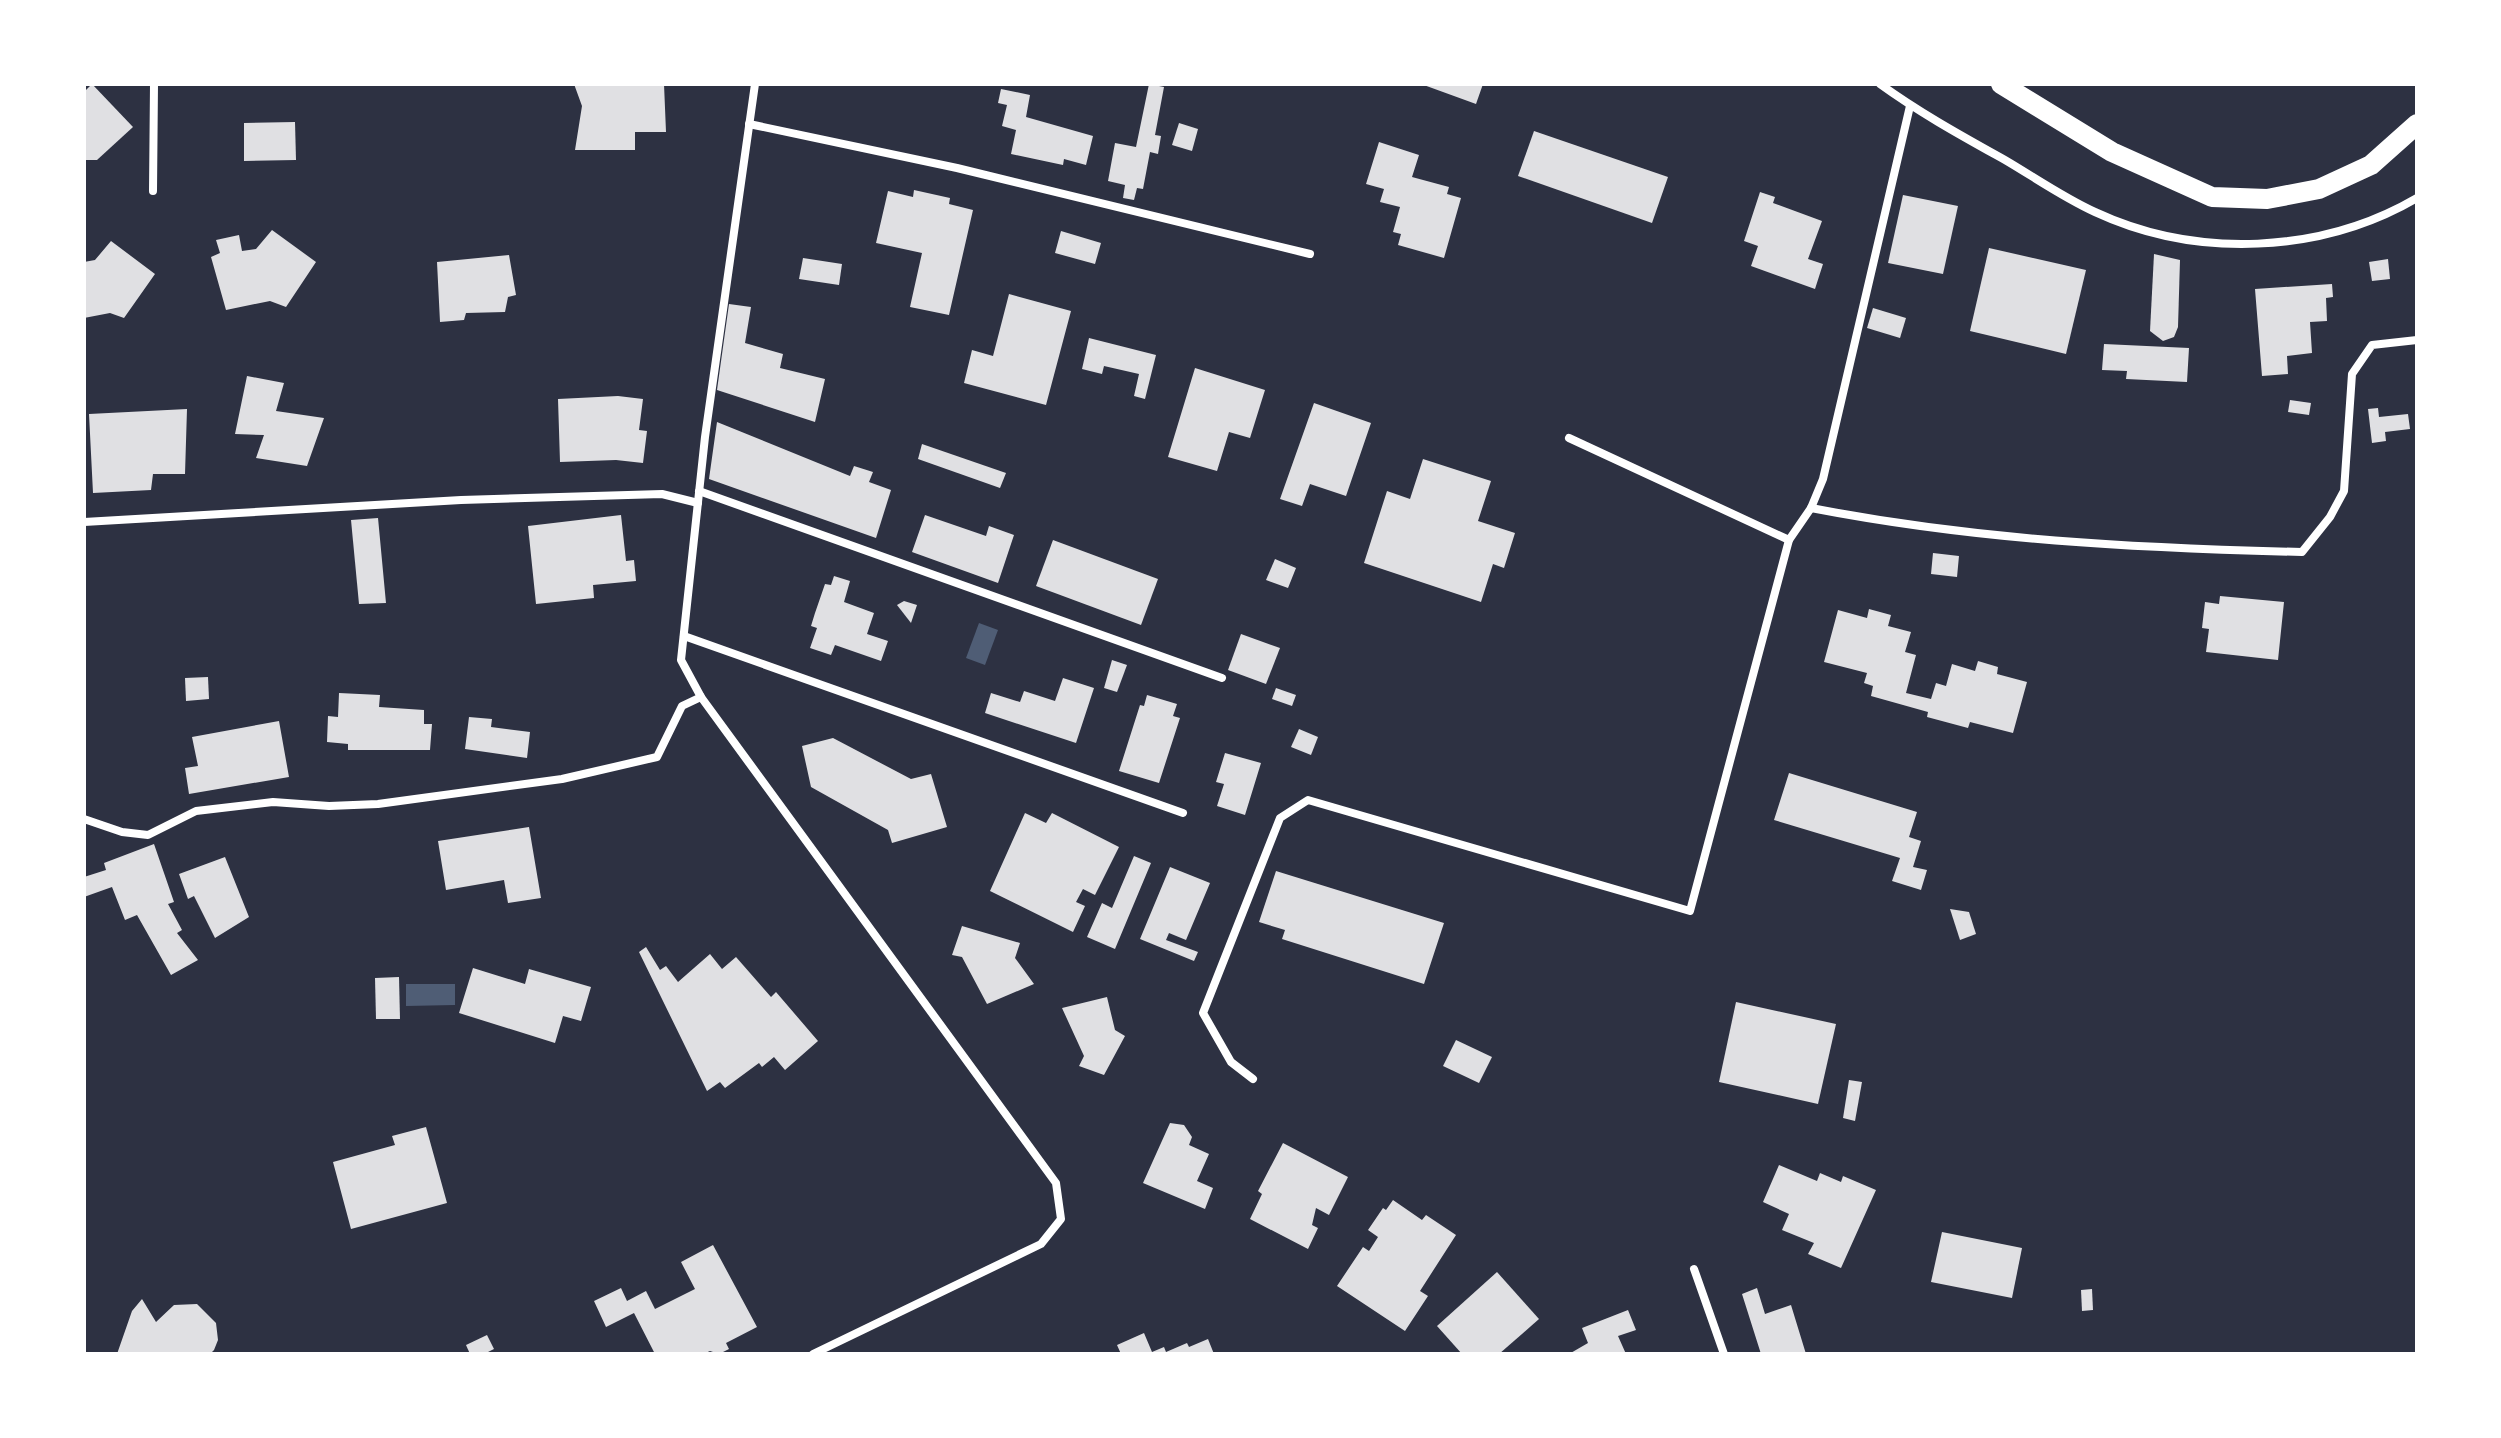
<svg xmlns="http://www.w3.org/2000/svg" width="2501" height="1438" font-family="Cabin,sans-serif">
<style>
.water{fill:#4f5d75}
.building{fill:#e0e0e3}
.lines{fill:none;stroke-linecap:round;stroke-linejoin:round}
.minor{stroke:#fff;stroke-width:8}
.primary{stroke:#fff;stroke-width:20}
</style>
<rect width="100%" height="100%" fill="#2d3142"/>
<g class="water">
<path d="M979,623L998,630L985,665L966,658Z"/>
<path d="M406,984H455V1005L406,1006Z"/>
</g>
<g class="building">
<path d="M92,84L133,127L97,160H84V92Z"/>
<path d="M574,84H664L666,132H635V150H575L582,106Z"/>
<path d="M1149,84L1164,87L1155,135L1161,136L1158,154L1150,152L1143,189L1137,188L1134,200L1123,198L1125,185L1108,181L1115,143L1136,147Z"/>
<path d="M1421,84H1483L1476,104Z"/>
<path d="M1001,89L1030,95L1026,117L1093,136L1086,165L1064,159L1063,165L1011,154L1016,130L1002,126L1007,105L998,103Z"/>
<path d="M295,122L296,160L244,161V123Z"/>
<path d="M1179,123L1198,129L1192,151L1172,145Z"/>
<path d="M1534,131L1668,177L1652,223L1518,176Z"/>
<path d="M1379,142L1419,155L1412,177L1449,187L1447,194L1461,198L1444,258L1398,245L1401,234L1393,232L1400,207L1380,202L1384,189L1366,184Z"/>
<path d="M914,190L950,198L949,204L973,210L949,315L910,307L922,253L876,243L888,191L913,197Z"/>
<path d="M1760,192L1775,197L1773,203L1822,221L1808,259L1823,264L1815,289L1751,266L1758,246L1744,241Z"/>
<path d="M1903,195L1958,206L1943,274L1888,263Z"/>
<path d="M272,230L316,262L286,307L270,301L226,310L211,257L220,253L216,240L239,235L242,251L256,249Z"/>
<path d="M1061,231L1101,243L1095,264L1055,253Z"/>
<path d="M111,241L155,274L124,318L110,313L84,318V262L95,260Z"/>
<path d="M1989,248L2086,270L2066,354L1970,331Z"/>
<path d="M2154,254L2180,260L2178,327L2174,337L2163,341L2150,331Z"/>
<path d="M509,255L516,295L508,297L505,312L466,313L464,320L440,322L437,262Z"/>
<path d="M803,258L842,264L839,285L799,279Z"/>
<path d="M2388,259L2390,279L2372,281L2369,262Z"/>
<path d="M2332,284L2333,297L2326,298L2327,321L2310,322L2312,353L2287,356L2288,374L2262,376L2255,289Z"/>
<path d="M1009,294L1071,311L1046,405L964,383L972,350L993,356Z"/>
<path d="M729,304L751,307L745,343L783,354L780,368L825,379L815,422L717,390Z"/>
<path d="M1873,308L1906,318L1900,338L1867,328Z"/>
<path d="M1089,338L1156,355L1145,399L1134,396L1139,374L1104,366L1102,374L1082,369Z"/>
<path d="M2104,344L2189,348L2187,382L2126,379L2127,371L2102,370Z"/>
<path d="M1195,368L1265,390L1250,438L1229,432L1217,471L1168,457Z"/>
<path d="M247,376L284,383L276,411L324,418L307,466L256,458L264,435L235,434Z"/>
<path d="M618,396L643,399L639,430L647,431L643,463L616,460L560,462L558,399Z"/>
<path d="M2290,400L2311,403L2309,415L2288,412Z"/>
<path d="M1314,403L1371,423L1346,496L1310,484L1302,506L1280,499Z"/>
<path d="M2378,408L2379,417L2408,414L2410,429L2385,432L2386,441L2372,443L2368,409Z"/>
<path d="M187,409L185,474H153L151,490L93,493L89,414Z"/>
<path d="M717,422L850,476L854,466L873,472L869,482L891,490L876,538L709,479Z"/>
<path d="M922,444L1006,473L1000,488L918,459Z"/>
<path d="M1423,459L1491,481L1478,521L1515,533L1504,568L1493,564L1481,602L1364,563L1387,491L1410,499Z"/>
<path d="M621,515L626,561L634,560L636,581L593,585L594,598L536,604L528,526Z"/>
<path d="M925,515L986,536L989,526L1014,535L998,583L912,552Z"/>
<path d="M378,518L386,603L359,604L351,520Z"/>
<path d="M1053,540L1158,579L1141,625L1036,586Z"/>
<path d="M1933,553L1959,556L1957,577L1931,574Z"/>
<path d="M1275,559L1296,568L1288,588L1266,580Z"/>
<path d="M834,576L850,581L844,602L874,613L867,634L888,641L881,661L835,645L831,655L810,648L817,628L811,626L815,613L825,584L831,585Z"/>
<path d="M2220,596L2284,602L2278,660L2206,652L2209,629L2202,628L2205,602L2219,604Z"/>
<path d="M904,601L917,605L911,623L897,605Z"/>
<path d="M1869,609L1891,615L1888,626L1911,632L1905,652L1916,655L1906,693L1931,699L1936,683L1946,686L1952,664L1975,671L1978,661L1998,667L1997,674L2027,682L2013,733L1970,722L1968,728L1927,717L1928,712L1871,696L1873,686L1864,683L1867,673L1824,662L1838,610L1867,618Z"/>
<path d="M1241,634L1280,648L1266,684L1228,670Z"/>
<path d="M1112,660L1127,665L1117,692L1104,688Z"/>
<path d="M208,677L209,699L186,701L185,678Z"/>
<path d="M1063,678L1094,688L1076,743L985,713L991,693L1020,702L1024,691L1055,701Z"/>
<path d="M1276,688L1296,695L1292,706L1272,699Z"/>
<path d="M339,693L380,695L379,707L424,710V724H432L430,750H348V744L327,742L328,716L338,717Z"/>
<path d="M1147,695L1177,704L1173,716L1180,718L1159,783L1119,771L1140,705L1144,706Z"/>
<path d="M469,717L492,719L491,727L530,732L527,758L465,749Z"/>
<path d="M279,721L289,777L189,794L185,768L198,766L192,737Z"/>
<path d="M1299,729L1318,737L1311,755L1291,747Z"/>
<path d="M833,738L911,779L931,774L947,827L892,843L888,830L811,787L802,746Z"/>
<path d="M1225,753L1261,763L1245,815L1217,806L1224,784L1216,782Z"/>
<path d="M1789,773L1917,812L1909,837L1921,841L1913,867L1927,870L1921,890L1892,881L1900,858L1774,820Z"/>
<path d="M1025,813L1046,823L1052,813L1119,847L1095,895L1083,889L1076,902L1085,906L1073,932L990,891Z"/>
<path d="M529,827L541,898L508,903L504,880L446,890L438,841Z"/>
<path d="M154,844L174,902L168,904L182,930L177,933L198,960L171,975L137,915L125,920L112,887L84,897V877L106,870L104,863Z"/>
<path d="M1134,856L1151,863L1115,949L1087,937L1102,903L1112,908Z"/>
<path d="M225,857L249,917L215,938L194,896L188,899L179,874Z"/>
<path d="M1170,867L1210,883L1186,940L1169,933L1166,940L1198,952L1194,961L1140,939Z"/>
<path d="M1276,871L1444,923L1424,984L1282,939L1285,930L1259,922Z"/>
<path d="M1950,909L1969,912L1976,934L1960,940Z"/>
<path d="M962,926L1020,943L1015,958L1034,984L987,1004L962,957L952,955Z"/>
<path d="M646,947L660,970L666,966L678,982L710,954L722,969L736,957L771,997L776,992L818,1041L785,1070L774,1057L762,1067L759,1063L725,1088L720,1082L707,1091L639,952Z"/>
<path d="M473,968L525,984L529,969L591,987L581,1021L563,1016L555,1043L459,1013Z"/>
<path d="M399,977L400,1019H376L375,978Z"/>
<path d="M1107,997L1115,1030L1125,1036L1104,1075L1079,1066L1084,1056L1062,1008Z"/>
<path d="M1736,1002L1836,1024L1818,1104L1719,1082Z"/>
<path d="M1456,1040L1492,1057L1479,1083L1443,1066Z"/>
<path d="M1849,1080L1862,1082L1855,1121L1843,1118Z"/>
<path d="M1170,1123L1184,1125L1192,1137L1189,1145L1209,1154L1197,1181L1213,1188L1205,1209L1143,1183Z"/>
<path d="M426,1127L447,1203L351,1229L333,1162L395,1145L392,1136Z"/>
<path d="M1283,1143L1348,1177L1329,1215L1316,1208L1312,1225L1318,1228L1308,1249L1250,1219L1262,1194L1258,1191Z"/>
<path d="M1779,1165L1817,1181L1820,1173L1841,1182L1843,1176L1876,1190L1841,1268L1808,1254L1814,1243L1782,1230L1789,1214L1763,1202Z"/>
<path d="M1393,1200L1422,1220L1426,1215L1456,1235L1420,1291L1428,1296L1405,1331L1337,1286L1363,1247L1369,1251L1378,1237L1368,1230L1383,1208L1386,1210Z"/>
<path d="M1942,1232L2022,1248L2012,1298L1931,1282Z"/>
<path d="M713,1245L757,1327L726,1343L729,1349L719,1354L710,1351L703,1354H655L634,1313L606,1327L594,1301L621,1288L627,1301L646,1291L655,1309L695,1289L681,1262Z"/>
<path d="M1497,1272L1539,1319L1499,1354H1462L1437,1326Z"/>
<path d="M1757,1288L1765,1314L1791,1305L1806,1354H1761L1742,1294Z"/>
<path d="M2092,1289L2093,1310L2082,1311L2081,1290Z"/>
<path d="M142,1299L156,1322L174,1305L197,1304L216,1323L218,1340L214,1350L210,1354H117L132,1311Z"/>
<path d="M1628,1310L1636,1330L1618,1336L1626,1354H1569L1588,1343L1582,1328Z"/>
<path d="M1144,1333L1152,1352L1164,1347L1166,1352L1187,1343L1189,1347L1208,1339L1214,1354H1121L1117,1345Z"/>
<path d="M487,1335L494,1349L484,1354H470L466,1345Z"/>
</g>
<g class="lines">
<g class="minor">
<path d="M755,84L705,437L681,660L701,697L1056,1183L1061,1219L1041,1244L813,1354"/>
<path d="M1880,84C1920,113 1962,136 2005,160C2034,177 2064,198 2095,212C2196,259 2321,254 2417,198"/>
<path d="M749,124L957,168L1310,254"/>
<path d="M153,191L154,84"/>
<path d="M1569,438L1789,540"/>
<path d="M699,491L1222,678"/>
<path d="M1811,508C1977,540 2133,548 2302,552L2330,517L2344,491L2352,374L2372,345L2417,340"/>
<path d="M84,522L461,500L662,494L698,503"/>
<path d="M684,636L1183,813"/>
<path d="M84,819L122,832L148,835L196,811L273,802L329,806L378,804L562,779L657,757L682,706L701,697"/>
<path d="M1253,1079L1231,1062L1203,1013L1280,818L1308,800L1690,911L1789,540L1811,508L1823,479L1910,106"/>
<path d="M1694,1269L1724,1354"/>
</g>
<path class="primary" d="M2001,84L2112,152L2212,197L2267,199L2319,189L2371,165L2417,124"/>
</g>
<rect width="2501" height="1438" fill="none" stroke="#ffffff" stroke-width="172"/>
</svg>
